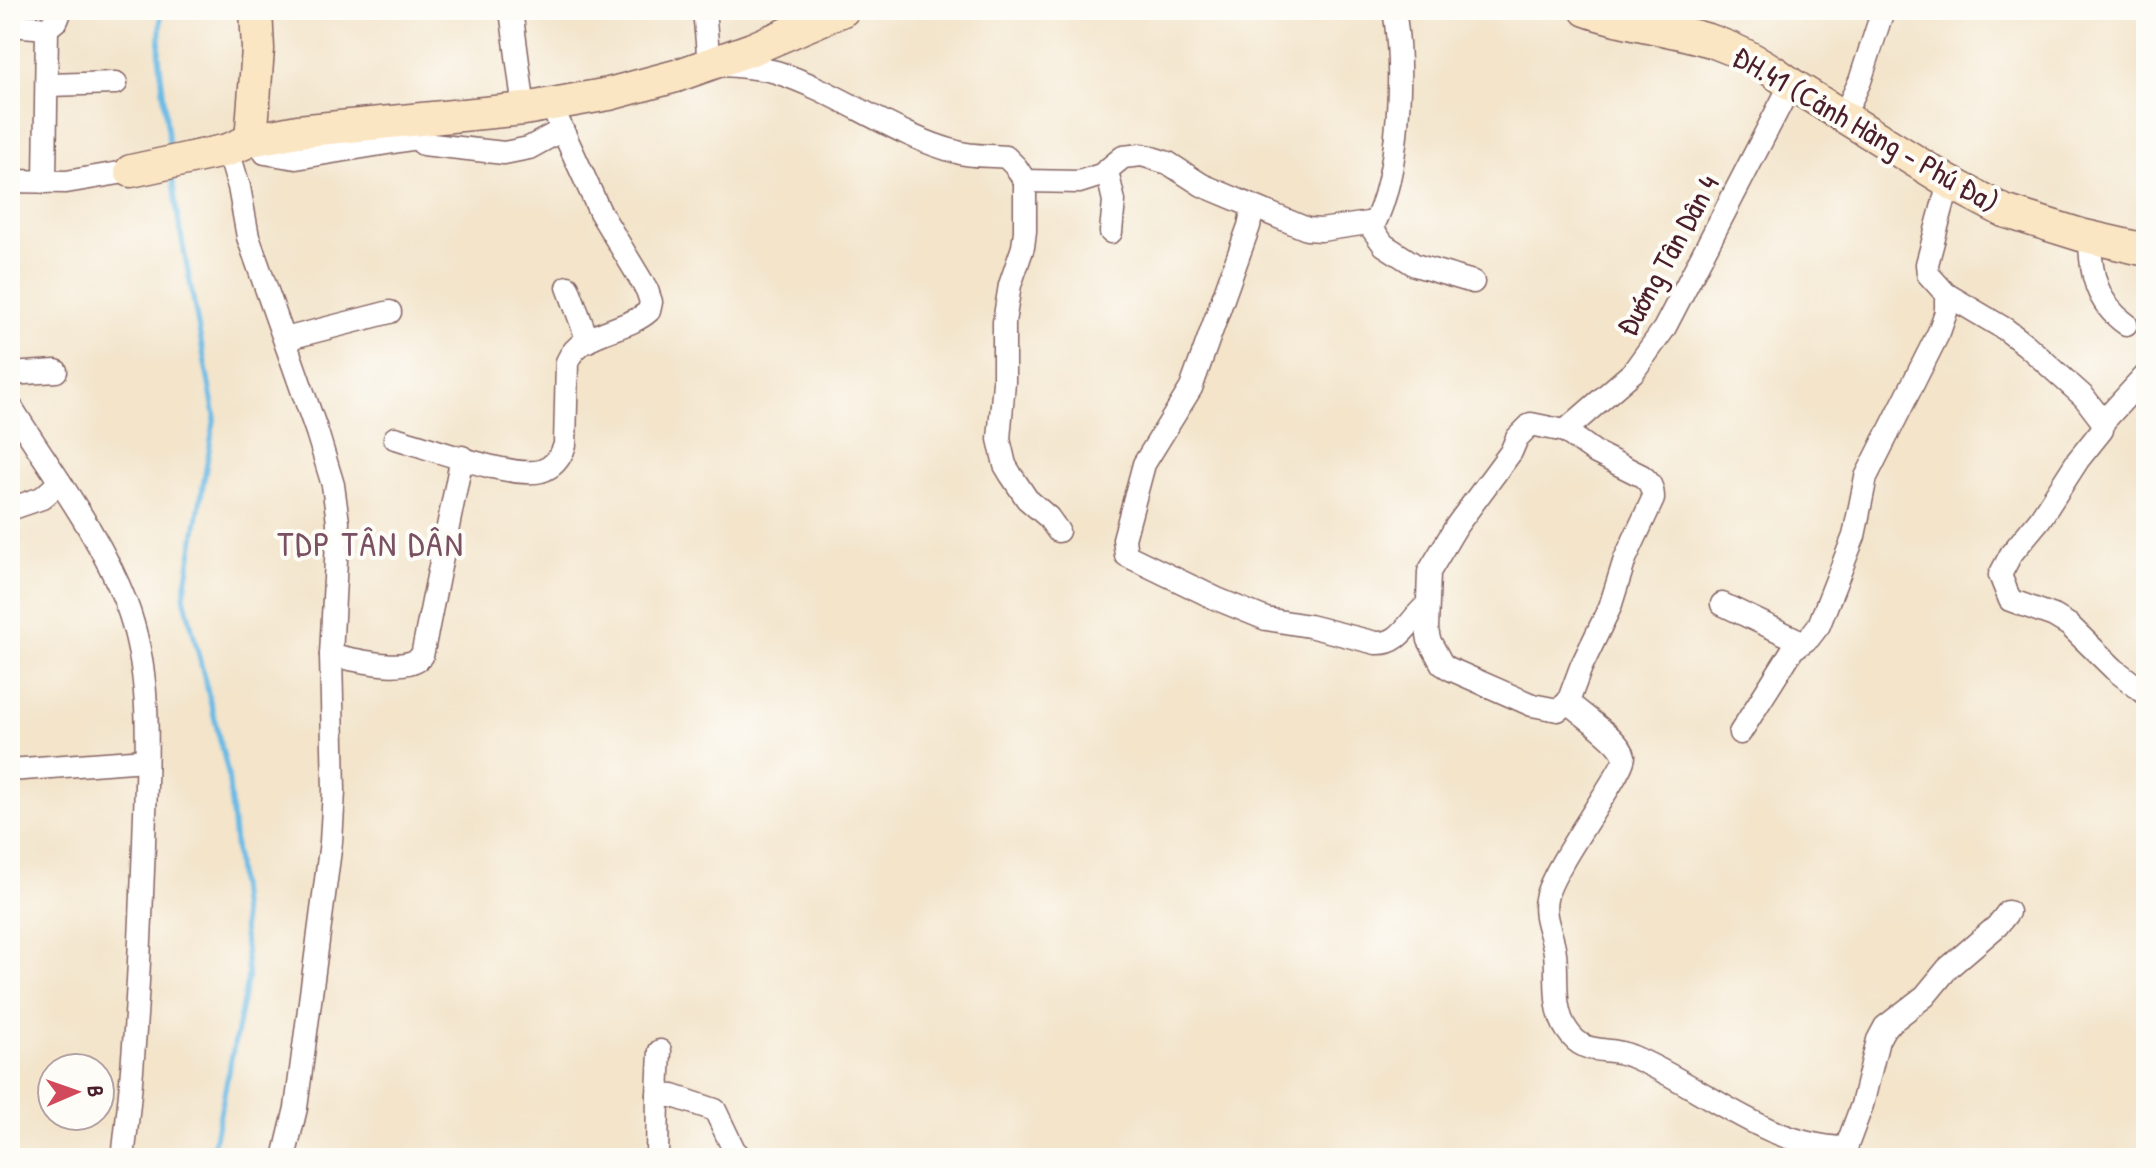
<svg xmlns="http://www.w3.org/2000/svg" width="2156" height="1168" font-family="'Patrick Hand',sans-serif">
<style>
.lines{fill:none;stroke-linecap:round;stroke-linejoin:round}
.stream{stroke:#69bae4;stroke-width:5}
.street-casing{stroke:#856463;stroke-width:25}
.secondary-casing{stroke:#856463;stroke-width:35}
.street{stroke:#fff;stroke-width:22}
.secondary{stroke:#fbe6c4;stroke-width:32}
.labels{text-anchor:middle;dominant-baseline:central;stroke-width:8;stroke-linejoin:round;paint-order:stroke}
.street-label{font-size:30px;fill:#4a1f2b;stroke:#fdfcf7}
.quarter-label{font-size:34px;letter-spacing:2px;fill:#7a5063;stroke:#fdfcf7}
</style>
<rect width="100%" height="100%" fill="#fdfcf7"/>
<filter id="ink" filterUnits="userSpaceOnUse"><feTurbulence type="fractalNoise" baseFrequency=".0125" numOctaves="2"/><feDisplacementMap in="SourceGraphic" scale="16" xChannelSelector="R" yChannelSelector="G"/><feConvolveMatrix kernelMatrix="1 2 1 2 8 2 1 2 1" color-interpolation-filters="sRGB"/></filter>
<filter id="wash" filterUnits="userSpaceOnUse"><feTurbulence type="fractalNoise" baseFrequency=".006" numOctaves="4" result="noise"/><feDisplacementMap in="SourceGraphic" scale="32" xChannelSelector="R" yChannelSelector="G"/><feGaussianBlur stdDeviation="1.8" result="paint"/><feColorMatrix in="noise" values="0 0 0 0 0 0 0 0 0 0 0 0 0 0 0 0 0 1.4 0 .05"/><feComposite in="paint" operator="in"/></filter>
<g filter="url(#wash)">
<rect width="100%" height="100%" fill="#f3e4ca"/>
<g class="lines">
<g class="stream">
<path d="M161,10L159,55L170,152"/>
<path d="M172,174L177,213L215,416L184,596L228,773L248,976L211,1158"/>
</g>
</g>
</g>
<g filter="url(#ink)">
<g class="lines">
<defs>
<g id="street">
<path d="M511,10L524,109"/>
<path d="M704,10L709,64C731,66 755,66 776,72C839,92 893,135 957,152C973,157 990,155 1006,157L1016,167L1025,181V231L1023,247L1010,285L1004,322V382L999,439L1005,465L1011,475L1027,499L1048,517L1058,531"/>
<path d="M10,25L47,28L45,182"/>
<path d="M47,28L57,20L61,10"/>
<path d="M48,85L116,83"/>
<path d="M1844,115L1860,81L1883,10"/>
<path d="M413,120L415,136L423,144L504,153L529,148L562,130"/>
<path d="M259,140L265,153L296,158L418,138"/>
<path d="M228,150L239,187L248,237L317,432L333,485L338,522L331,655L334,791L331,842L296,1108L284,1158"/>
<path d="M1107,171L1114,201L1111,232"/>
<path d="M10,181L66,182L131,171"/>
<path d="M1025,181L1079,182L1101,175L1123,157L1142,155L1168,163L1202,185L1307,229L1321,230L1368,223L1384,245L1415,265L1473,282"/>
<path d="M1253,207L1249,226L1191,388L1144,464L1124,539L1126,555L1217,599L1266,619L1309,626L1376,643C1402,645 1409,619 1427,605"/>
<path d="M1373,226C1400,174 1404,68 1394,10"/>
<path d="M2090,237C2090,272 2096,303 2126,324"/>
<path d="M568,287L588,341"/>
<path d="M1946,294L2005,329L2026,345L2084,397L2103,422L2102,430L2078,460L2040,519L2011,554L2000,575L2010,600L2054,616L2069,625L2114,669L2146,694"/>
<path d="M285,339L390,312"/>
<path d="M10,374L56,371"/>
<path d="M10,405C50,470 98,531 126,603C155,679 146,764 144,844C140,949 136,1053 123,1158"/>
<path d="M2103,422L2146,375"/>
<path d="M1531,424L1565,431L1596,453L1642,476C1650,482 1653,488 1653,499L1625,559L1610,607L1581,667L1568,702L1558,710L1532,705L1450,669L1442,664L1429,640L1427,629L1429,572L1457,525L1511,452L1517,438Z"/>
<path d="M1565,431L1633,372L1664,329L1791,84"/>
<path d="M395,438C428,447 511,479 541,471C554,467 561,457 565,445L567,362C580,330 626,332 649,311L651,302L647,290L600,212L551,105"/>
<path d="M10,509L42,498L60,482"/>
<path d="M1722,604L1802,642"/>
<path d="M331,655C354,659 405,674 422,656L462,457"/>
<path d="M1568,702C1581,715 1621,740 1624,756C1626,770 1551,868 1546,899C1542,917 1553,935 1555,953C1558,977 1552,1009 1567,1030C1585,1058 1606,1045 1631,1056C1704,1086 1763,1146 1846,1148"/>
<path d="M1740,733L1793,649L1809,638L1819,625L1854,536L1866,477L1939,332L1946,312V294L1928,274L1927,264L1949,182"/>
<path d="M10,770L146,760"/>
<path d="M658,1095L660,1051"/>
<path d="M657,1158L658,1095L673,1096L715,1110L734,1150L742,1158"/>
<path d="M1845,1158L1846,1148L1862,1105L1878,1040L1885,1027L1925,996L1948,968L1997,926L2008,912"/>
</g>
<g id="secondary">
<path d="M1586,10C1627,25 1672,28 1714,42C1743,52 1767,66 1791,84L1949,182L2004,211L2081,235L2146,250"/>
<path d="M251,140L258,49L256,10"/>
<path d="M131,171L228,150L251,140L298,131L524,109L609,94L676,76L752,49L843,10"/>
</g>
</defs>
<use href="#street" class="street-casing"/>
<use href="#secondary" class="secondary-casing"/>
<use href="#street" class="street"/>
<use href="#secondary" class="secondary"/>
</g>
</g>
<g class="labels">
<g class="street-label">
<text transform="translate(1866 129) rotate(30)">ĐH.41 (Cảnh Hàng - Phú Đa)</text>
<text transform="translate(1667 255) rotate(-61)">Đướng Tân Dân 4</text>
</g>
<g class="quarter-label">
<text x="371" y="544">TDP TÂN DÂN</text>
</g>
</g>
<rect width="2156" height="1168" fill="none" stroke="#fdfcf7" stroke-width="40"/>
<g transform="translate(76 1092) rotate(88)"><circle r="38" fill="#fdfcf7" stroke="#b5a4a5" stroke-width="2"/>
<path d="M0-6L14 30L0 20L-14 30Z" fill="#d1495b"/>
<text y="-12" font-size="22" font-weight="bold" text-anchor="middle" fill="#4a1f2b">B</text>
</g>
</svg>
